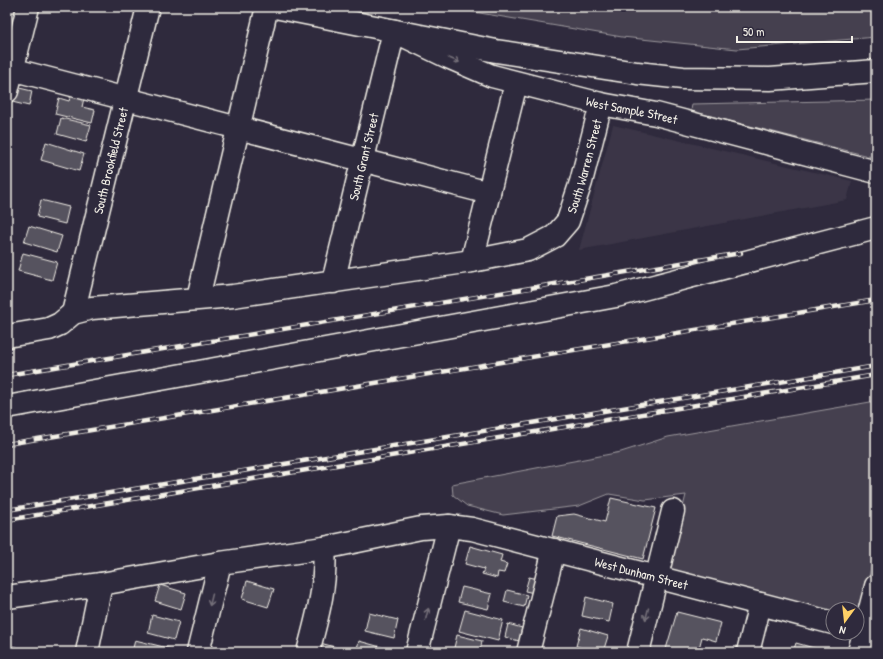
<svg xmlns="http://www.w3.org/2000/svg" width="883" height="659" font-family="'Patrick Hand',sans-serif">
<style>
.built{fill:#3b3647}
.green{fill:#454050;stroke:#9c989c}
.building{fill:#56525f;stroke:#f4f1e8}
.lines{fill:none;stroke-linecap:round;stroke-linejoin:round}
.minor-casing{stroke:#f4f1e8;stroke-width:25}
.major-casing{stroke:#f4f1e8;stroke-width:25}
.minor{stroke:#2f2a3d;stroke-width:22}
.major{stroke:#2f2a3d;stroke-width:22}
.rail-casing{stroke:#f4f1e8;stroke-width:4.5}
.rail{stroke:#2f2a3d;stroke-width:3;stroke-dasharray:9;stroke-linecap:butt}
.oneway{stroke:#747079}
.labels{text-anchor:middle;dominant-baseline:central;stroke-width:3;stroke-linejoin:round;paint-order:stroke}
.street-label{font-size:13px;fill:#f4f1e8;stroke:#2f2a3d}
</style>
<rect width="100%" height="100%" fill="#2f2a3d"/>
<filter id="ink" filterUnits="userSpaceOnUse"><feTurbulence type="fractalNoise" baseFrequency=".025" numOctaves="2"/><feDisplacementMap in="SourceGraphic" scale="8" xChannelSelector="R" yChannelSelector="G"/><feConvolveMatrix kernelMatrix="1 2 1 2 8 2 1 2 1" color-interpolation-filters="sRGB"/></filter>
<g filter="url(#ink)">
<path class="built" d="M613,125L852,181L847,200L579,250Z"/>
<g class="green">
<path d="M444,7H876V37L737,49L622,37Z"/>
<path d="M876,100V158L691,111L692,104Z"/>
<path d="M876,401V546L861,611L857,617V609H833V614L671,572L668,567L686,495L645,500L609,494L579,506L503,515L467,506L453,495L452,484L621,452L668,437Z"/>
</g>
<g class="building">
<path d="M15,87L32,91L29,106L12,102Z"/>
<path d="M71,95L84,98L82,107L95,110L92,123L55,114L59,98L69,101Z"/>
<path d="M61,118L91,125L86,142L57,134Z"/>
<path d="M46,142L84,154L79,171L41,160Z"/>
<path d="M41,200L69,207L65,224L37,217Z"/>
<path d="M29,226L62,236L57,252L24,242Z"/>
<path d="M23,253L57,262L52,280L18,271Z"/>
<path d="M611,498L656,508L643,559L552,536L557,516L574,514L605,522Z"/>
<path d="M470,546L502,555L500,562L507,564L504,573L498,572L497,578L482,574L484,569L465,564Z"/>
<path d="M529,577L543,580L539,594L525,591Z"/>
<path d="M247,581L274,589L268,607L242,599Z"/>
<path d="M160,585L186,593L181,609L155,601Z"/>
<path d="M462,587L492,594L488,609L458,602Z"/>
<path d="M507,590L527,595L524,607L504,602Z"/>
<path d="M586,597L613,604L609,622L582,616Z"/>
<path d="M465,610L503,620L498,641L459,631Z"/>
<path d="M677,612L721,623L716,641L702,637L698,652H677L666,649Z"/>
<path d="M369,613L398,620L394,638L365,631Z"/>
<path d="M152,615L179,622L174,640L148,633Z"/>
<path d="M508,624L522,628L519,641L505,637Z"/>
<path d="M581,628L608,636L603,652H596L576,646Z"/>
<path d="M457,635L482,641L480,652H453Z"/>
<path d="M135,640L172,649L171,652H132Z"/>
<path d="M359,641L388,649L387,652H356Z"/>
<path d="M320,643L335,647L334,652H318Z"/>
<path d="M796,643L828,652H793Z"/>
<path d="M7,645L34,651V652H7Z"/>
</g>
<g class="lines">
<defs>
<g id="minor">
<path d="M7,68L489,193"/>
<path d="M7,91L28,7"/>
<path d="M472,261L516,83"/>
<path id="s1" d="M333,282L394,31L448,57L492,76L601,104L656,114L876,172"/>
<path d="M198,298L267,7"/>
<path id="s2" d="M73,313L148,7"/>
<path id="s3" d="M7,336L49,329L60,324L73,313L92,308L233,296L472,261L528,250L555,236L568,221L581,182L601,104"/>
<path d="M7,407L616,296L876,228"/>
<path id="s4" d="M7,597L101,584L220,563L324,548L421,528L449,526L472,529L833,623"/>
<path d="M87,652L101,584"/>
<path d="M198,652L220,563"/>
<path d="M308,652C317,618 327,584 324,548"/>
<path d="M417,652L449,526"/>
<path d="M528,652L554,550"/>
<path d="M638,652L673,511"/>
<path d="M748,652L760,604"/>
<path d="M859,652L876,586"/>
</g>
<path id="major" d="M275,7L496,51L637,73L683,78L770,79L876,71"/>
</defs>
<use href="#minor" class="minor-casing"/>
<use href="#major" class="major-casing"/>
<use href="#minor" class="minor"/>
<use href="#major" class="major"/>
<defs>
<g id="rail">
<path d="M7,375L741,253"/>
<path d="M7,444L876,300"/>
<path d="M7,510L876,366"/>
<path d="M7,520L876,375"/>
</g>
</defs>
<use href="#rail" class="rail-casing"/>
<use href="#rail" class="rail"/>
</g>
<defs><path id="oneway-shaft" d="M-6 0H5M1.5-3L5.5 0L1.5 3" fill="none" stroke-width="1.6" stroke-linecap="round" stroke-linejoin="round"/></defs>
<g class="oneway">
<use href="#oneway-shaft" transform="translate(454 60) rotate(23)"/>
<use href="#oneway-shaft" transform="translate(211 600) rotate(104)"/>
<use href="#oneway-shaft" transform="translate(427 614) rotate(-76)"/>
<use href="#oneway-shaft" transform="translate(647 614) rotate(104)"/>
</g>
</g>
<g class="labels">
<g class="street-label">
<text stroke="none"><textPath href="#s1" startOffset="510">West Sample Street</textPath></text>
<text stroke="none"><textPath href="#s1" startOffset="129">South Grant Street</textPath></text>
<text stroke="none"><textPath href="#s2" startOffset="157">South Brookfield Street</textPath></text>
<text stroke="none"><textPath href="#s3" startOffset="639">South Warren Street</textPath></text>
<text stroke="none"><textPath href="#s4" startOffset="646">West Dunham Street</textPath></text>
</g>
</g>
<rect width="883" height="659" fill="none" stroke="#2f2a3d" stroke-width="24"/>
<rect x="12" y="12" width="859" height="635" fill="none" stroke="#f4f1e8" stroke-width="1.5" filter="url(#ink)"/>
<g transform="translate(845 621) rotate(195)"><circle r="19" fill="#2f2a3d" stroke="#7e7a81"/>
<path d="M0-3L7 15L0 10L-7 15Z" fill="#ffd166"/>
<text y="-6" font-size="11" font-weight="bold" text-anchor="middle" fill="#f4f1e8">N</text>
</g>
<path d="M737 36v6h115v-6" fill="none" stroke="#f4f1e8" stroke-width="2"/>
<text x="743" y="36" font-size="12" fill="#f4f1e8" stroke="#2f2a3d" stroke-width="3" paint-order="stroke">50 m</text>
</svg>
